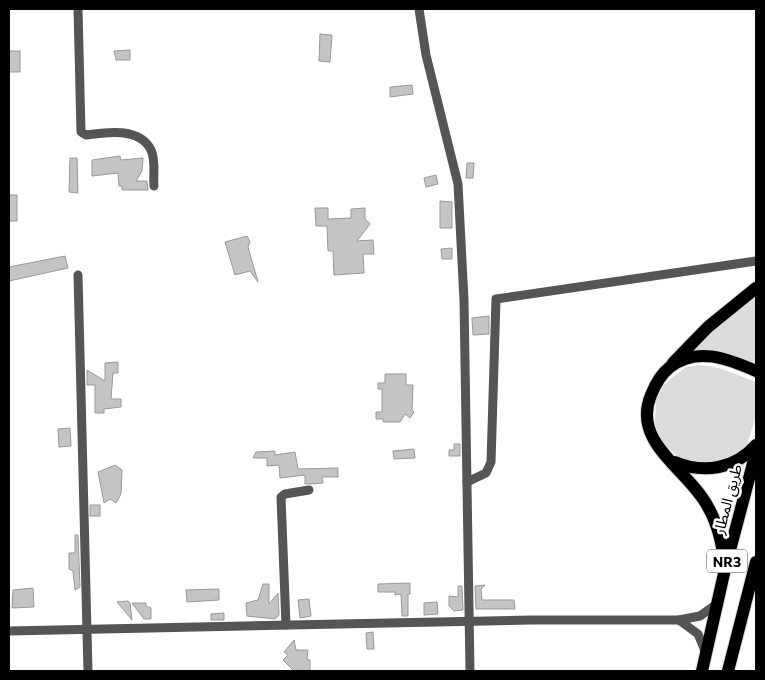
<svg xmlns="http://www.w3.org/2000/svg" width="765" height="680" font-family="Commissioner,'Noto Sans Arabic',sans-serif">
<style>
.green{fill:#dcdcdc}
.building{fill:#c4c4c4;stroke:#999}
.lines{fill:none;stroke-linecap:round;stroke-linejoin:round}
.highway-casing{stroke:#dbdbdb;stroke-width:14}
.minor{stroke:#555;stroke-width:9}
.highway{stroke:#000;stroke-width:12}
.labels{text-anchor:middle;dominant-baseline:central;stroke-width:5;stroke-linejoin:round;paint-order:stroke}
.shield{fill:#fff;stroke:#4c4c4c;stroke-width:1}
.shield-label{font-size:14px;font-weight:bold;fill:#000}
.street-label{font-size:15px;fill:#000;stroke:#fff}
</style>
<rect width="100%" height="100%" fill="#fff"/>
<g class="green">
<path d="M756,295V365L710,351L691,350Z"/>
<path d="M699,365C721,366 736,375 756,382V417L746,447L737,454L709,466L679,458L660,440L655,424L656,400L663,386L674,376L686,367Z"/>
</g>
<g class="building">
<path d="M320,34L332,35L330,62L319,61Z"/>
<path d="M130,50V60H116L114,51Z"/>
<rect x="9" y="51" width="11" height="21"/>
<path d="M412,85L413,94L390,97V87Z"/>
<path d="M120,156L121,160L143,158L142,171L136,181H147L148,190H122V186H119L118,173L92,176V160Z"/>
<path d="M70,158H77L78,193L69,192Z"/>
<path d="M467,163H474L473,178H466Z"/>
<path d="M436,175L438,184L426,187L424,178Z"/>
<rect x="9" y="195" width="8" height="26"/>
<path d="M440,201L452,202V228H440Z"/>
<path d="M315,208H328V219L351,218V209L365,208V219L370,224L357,241L373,240L374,254H363L364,273L334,275L333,251H328L327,226H316Z"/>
<path d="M247,236L250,242L248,247L258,282L250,271L235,275L225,242Z"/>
<path d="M452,248V259H442L441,249Z"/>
<path d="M65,256L68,268L9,281V267Z"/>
<path d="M489,316V334L473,335L472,318Z"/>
<path d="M118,362V373H113L111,399H121V407L104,409V413H95V385H87V370L105,381V363Z"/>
<path d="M385,374H406V385H413L412,410L414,412L410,418L405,414L400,422H383V419H376V412H382V389H378V383H385Z"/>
<path d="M70,428L71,446L59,447L58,429Z"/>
<path d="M454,444H460V456H449V450H454Z"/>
<path d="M414,449L415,458L394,459L393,451Z"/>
<path d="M275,451V455L295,452L298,469L338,468V477H322L323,483L311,484H305V475L280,478L279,465L267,466V458H253L256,452Z"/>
<path d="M115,465L122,470L121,494L116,503L110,499L104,503L98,472Z"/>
<rect x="90" y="505" width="10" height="11"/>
<path d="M75,535H78L80,587L75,590L73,571L69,569V553H75Z"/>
<path d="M410,583V594H408V616H402L401,594L395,595V592H378V584Z"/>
<path d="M263,584H269V604L278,593L279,615L275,619L247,616L246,603L258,600Z"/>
<path d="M485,585L481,589L482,600H514L515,609H476L475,586Z"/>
<path d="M458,586H462L463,610L454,611L449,606V596L458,597Z"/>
<path d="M33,588L34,607L12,608L13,590Z"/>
<path d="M219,589V600L187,602L186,590Z"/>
<path d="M309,599L311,616L300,618L298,600Z"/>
<path d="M128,601L130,603L132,620L117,602Z"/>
<path d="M437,602L438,614L424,615V603Z"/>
<path d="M132,603H146V606L151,608V619H144Z"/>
<path d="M224,613V620H211V614Z"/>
<path d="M373,632L374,649H367L366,633Z"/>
<path d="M294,640L296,650H308L307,659L310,660V671H294L283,660L288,655L284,652Z"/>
</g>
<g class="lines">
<defs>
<g id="highway">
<path d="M673,363L708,327L756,288"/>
<path d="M675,462C704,474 735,469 756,445"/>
<path d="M725,569C723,547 719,526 708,507C689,470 631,443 651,395C655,385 661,374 670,367C697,346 729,359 756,371"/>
<path d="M702,671L725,569L756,452"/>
<path d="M728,671L756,562"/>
</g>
</defs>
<use href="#highway" class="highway-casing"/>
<g class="minor">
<path d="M78,9L81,132L86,135C106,132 140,127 151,150C156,160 153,175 154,186"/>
<path d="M419,9L426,55L458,184L464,300L470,671"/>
<path d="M78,275L88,671"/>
<path d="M467,482L486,473L491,462L496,299L756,261"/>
<path d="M679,620L698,634L706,653"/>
<path d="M286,625L281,497L285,494L309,490"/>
<path d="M9,631L532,620H679L700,616L717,604"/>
</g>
<use href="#highway" class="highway"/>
</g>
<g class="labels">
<rect class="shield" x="707" y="549.5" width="40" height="23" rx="4"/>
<g class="shield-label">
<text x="727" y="561">NR3</text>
</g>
<g class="street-label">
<text transform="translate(727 499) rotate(-75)">طريق المطار</text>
</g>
</g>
<rect width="765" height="680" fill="none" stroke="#000000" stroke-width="20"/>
</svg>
